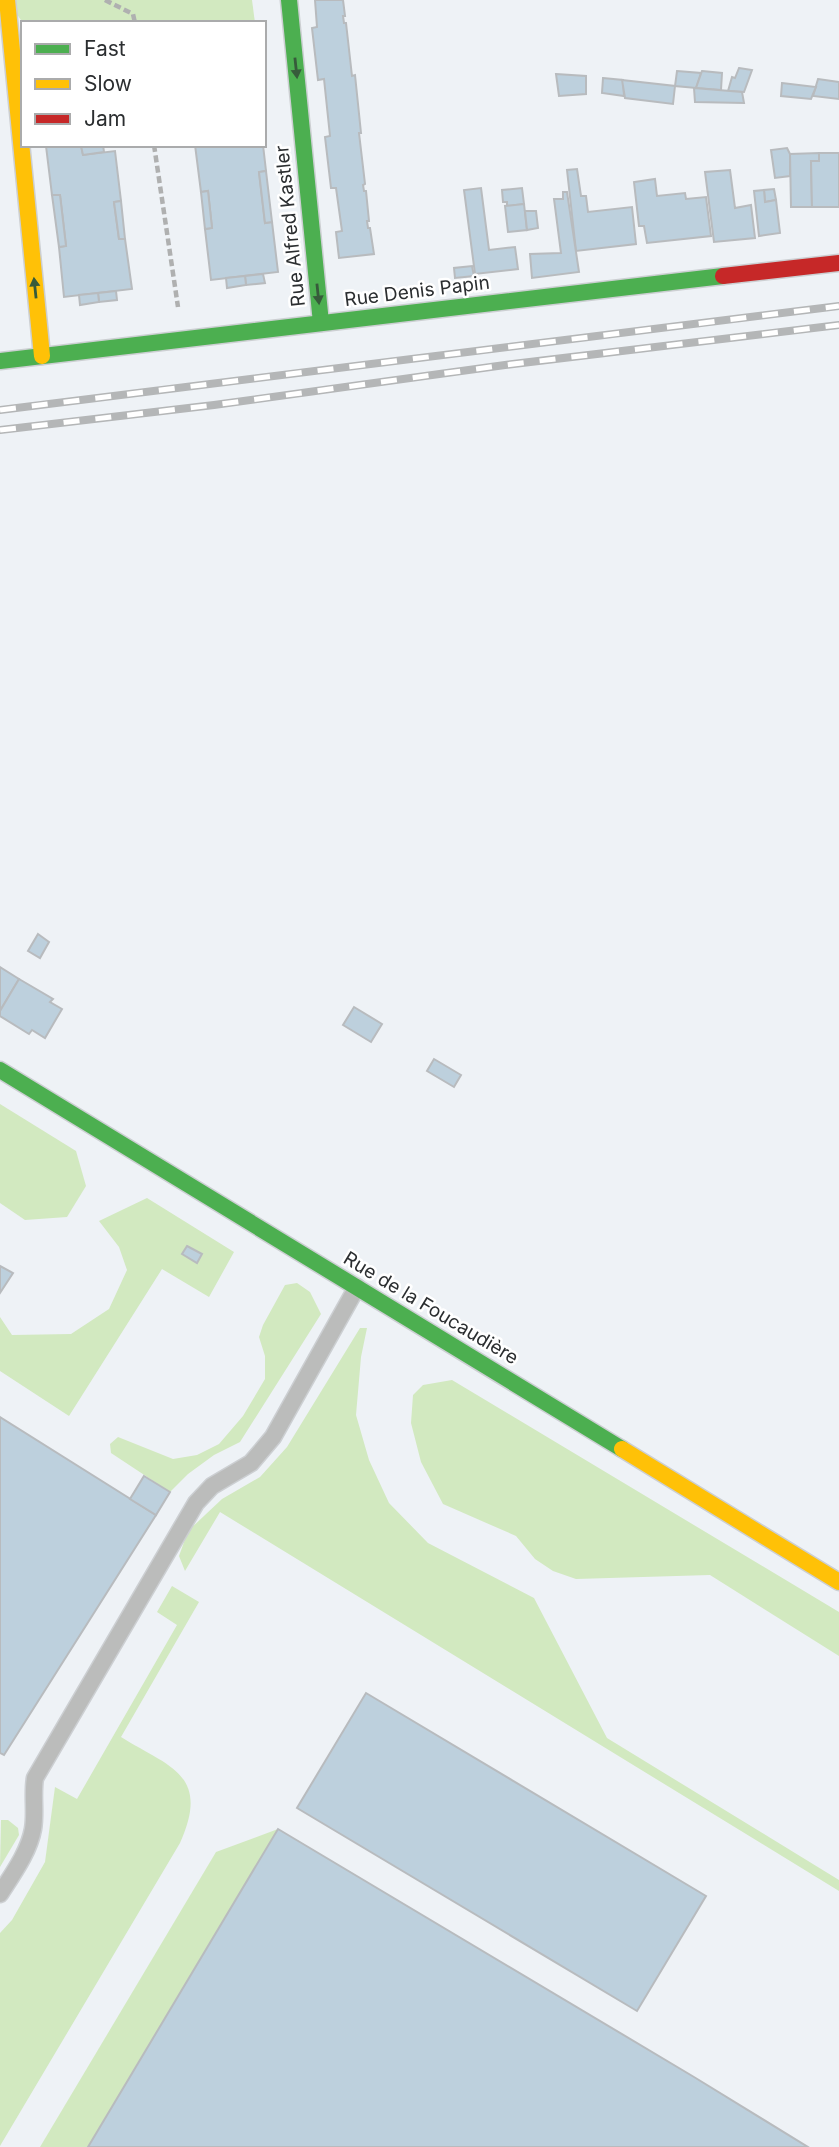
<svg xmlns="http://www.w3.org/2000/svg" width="839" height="2147" font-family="Inter,sans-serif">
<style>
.green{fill:#d2e9c0}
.building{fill:#bdd0dd;stroke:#b8bbbe;stroke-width:2}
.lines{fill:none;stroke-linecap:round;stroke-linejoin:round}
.lane-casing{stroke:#cccfd2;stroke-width:19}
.fast-casing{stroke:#cccfd2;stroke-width:19}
.slow-casing{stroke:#cccfd2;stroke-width:19}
.jam-casing{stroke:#cccfd2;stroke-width:19}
.path{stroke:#afb0b0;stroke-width:4.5;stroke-dasharray:7 3.5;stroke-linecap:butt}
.lane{stroke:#bbbcbb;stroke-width:16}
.fast{stroke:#4caf50;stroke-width:16}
.slow{stroke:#ffc107;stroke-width:16}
.jam{stroke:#c62828;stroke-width:16}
.rail-casing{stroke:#b4b6b7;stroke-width:8}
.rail{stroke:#fff;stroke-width:5;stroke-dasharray:16;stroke-linecap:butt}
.oneway{fill:#375b3b}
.labels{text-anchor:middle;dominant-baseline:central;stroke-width:5;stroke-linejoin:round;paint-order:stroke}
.street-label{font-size:19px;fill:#2b2e30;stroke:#fff}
</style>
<rect width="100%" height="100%" fill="#eef2f6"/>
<g class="green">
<path d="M7,0H252L255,23H23Z"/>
<path d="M0,1104L76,1151L86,1186L67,1217L25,1220L0,1203Z"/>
<path d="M147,1198L234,1252L209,1297L162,1269L69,1416L0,1371V1317L12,1335L71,1334L109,1309L127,1270L119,1247L99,1221Z"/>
<path d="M297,1283L310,1292L321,1314L240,1442L214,1455L188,1474L170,1492L111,1453L110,1444L118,1437L173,1459L197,1455L219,1444L243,1416L265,1379V1356L259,1337L263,1325L285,1285Z"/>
<path d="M360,1328H367L361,1357L356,1415L369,1460L389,1503L428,1543L534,1598L607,1738L839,1880V1891L220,1512L185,1571L179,1556L188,1531L222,1499L260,1477L287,1447Z"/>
<path d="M452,1380L839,1612V1656L710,1575L576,1579L553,1571L535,1559L516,1536L443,1504L421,1462L411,1423L413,1395L423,1385Z"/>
<path d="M172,1586L199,1602L121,1737C169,1767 211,1774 180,1843L0,2146V1933L12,1920L45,1862L55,1787L77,1799L177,1625L157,1612Z"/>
<path d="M1,1820H8L18,1828L19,1835L0,1867Z"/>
<path d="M278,1829L88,2147H40L216,1852Z"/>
</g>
<g class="building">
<path d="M315,0H343L345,16H343L344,23H346L352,76L355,75L361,133H359L365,184L363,185L364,191H366L369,221H367L368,228H370L374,254L339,258L336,232L342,231L336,188H331L325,137L330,136L324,79L318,80L312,28L317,27Z"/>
<path d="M739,68L752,70L744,92L728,91L732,77L735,78Z"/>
<path d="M677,71L701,73L696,88L675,86Z"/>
<path d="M702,71L722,73L721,90L696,88Z"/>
<path d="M556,74L586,76V94L559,96Z"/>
<path d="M603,78L623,80L624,96L602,93Z"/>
<path d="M818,79L839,82V99L813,96Z"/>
<path d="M622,80L675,86L673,104L625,98Z"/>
<path d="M782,83L816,87L811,99L781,96Z"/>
<path d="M694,88L742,92L744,103L695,102Z"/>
<path d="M81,145L83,155L115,151L121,201L114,202L119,239H125L132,289L64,297L59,247L66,246L60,195H52L46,146Z"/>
<path d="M103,145L104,152L83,155L81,146Z"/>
<path d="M195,145H263L266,171L259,172L265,223L272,222L278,272L211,280L205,229L212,228L208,191L201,192Z"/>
<path d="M787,148L790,154V176L775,178L771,150Z"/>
<path d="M819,153V161H811L812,207H791L790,154Z"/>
<path d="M819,153H839V207H812L811,161H819Z"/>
<path d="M577,169L581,196H586L588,212L632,207L636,244L576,251L567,170Z"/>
<path d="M730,170L735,208L751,205L755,238L714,242L705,172Z"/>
<path d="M266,171L272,222L265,223L259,172Z"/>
<path d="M655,179L657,196L685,193L686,199L706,197L711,236L647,243L644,226H639L634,182Z"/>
<path d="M481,188L489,250L515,247L518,269L475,274L464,190Z"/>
<path d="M522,188L524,204L507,206V202H503L502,190Z"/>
<path d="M774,189L776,200L765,202L764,190Z"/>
<path d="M764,190L765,202L776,200L780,233L759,236L754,191Z"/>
<path d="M208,191L212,228L205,229L201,192Z"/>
<path d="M563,192H567L579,272L532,278L530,254L561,253L554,199H563Z"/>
<path d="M52,195H60L66,246L59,247Z"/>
<path d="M121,201L125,239H119L114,202Z"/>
<path d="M524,204L527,230L508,232L505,206Z"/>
<path d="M525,211H536L538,228L527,230Z"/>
<path d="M472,266L474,276L455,278L454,268Z"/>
<path d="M263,274L265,283L246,285L245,276Z"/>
<path d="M245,276L246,285L227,288L226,278Z"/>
<path d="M116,291L117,300L99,302L98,293Z"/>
<path d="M98,293L99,302L80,305L79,295Z"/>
<path d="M38,934L49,942L40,958L28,951Z"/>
<path d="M0,967L19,979L0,1011Z"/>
<path d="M19,979L53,999L50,1002L62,1009L45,1038L32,1030L29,1034L0,1016V1011Z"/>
<path d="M354,1007L382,1024L371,1042L343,1025Z"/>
<path d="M434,1059L461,1075L454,1087L427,1071Z"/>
<path d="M187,1246L202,1254L197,1263L182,1254Z"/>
<path d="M0,1266L13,1273L0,1293Z"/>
<path d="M0,1417L156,1515L4,1755L0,1753Z"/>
<path d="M144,1476L170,1492L156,1515L130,1499Z"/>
<path d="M366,1693L706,1896L637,2011L297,1808Z"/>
<path d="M278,1829L694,2077L808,2147H88Z"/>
</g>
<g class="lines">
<defs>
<path id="lane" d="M0,1894C12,1875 29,1852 33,1829C36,1812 32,1795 35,1778L196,1503L212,1486L251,1463L273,1437L357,1287"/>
<g id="fast">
<path d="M289,0L321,323"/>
<path d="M0,361L723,276"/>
<path d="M0,1070L622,1449"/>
</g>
<g id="slow">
<path d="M7,0L42,356"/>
<path d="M622,1449L839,1582"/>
</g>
<path id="jam" d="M723,276L839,263"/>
</defs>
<use href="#lane" class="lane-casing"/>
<use href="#fast" class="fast-casing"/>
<use href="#slow" class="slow-casing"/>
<use href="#jam" class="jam-casing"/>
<g class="path">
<path d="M105,0L133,14L135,23"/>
<path d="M154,145L178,307"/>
</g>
<use href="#lane" class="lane"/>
<use href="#fast" class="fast"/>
<use href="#slow" class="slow"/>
<use href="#jam" class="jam"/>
<defs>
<g id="rail">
<path d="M0,410L839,306"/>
<path d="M0,430L214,405L505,365L839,325"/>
</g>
</defs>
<use href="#rail" class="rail-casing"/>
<use href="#rail" class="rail"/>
</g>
<defs><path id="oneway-solid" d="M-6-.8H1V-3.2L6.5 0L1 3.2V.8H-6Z" transform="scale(1.75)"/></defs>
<g class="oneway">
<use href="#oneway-solid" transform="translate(296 68) rotate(84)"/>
<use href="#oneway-solid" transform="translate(35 288) rotate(-96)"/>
<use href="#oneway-solid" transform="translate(318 294) rotate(84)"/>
</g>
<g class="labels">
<g class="street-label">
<text transform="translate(290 226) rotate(-96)">Rue Alfred Kastler</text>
<text transform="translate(417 291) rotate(-7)">Rue Denis Papin</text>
<text transform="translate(431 1308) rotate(31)">Rue de la Foucaudière</text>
</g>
</g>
<rect x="21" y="21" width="245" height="126" fill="#ffffff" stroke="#aaabac" stroke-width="2"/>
<rect x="35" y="44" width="35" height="10" fill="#4caf50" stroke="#aaabac" stroke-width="2"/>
<text x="84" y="56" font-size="21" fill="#2b2e30">Fast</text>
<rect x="35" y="79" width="35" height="10" fill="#ffc107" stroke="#aaabac" stroke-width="2"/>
<text x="84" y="91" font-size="21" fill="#2b2e30">Slow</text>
<rect x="35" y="114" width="35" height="10" fill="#c62828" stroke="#aaabac" stroke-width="2"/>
<text x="84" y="126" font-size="21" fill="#2b2e30">Jam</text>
</svg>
